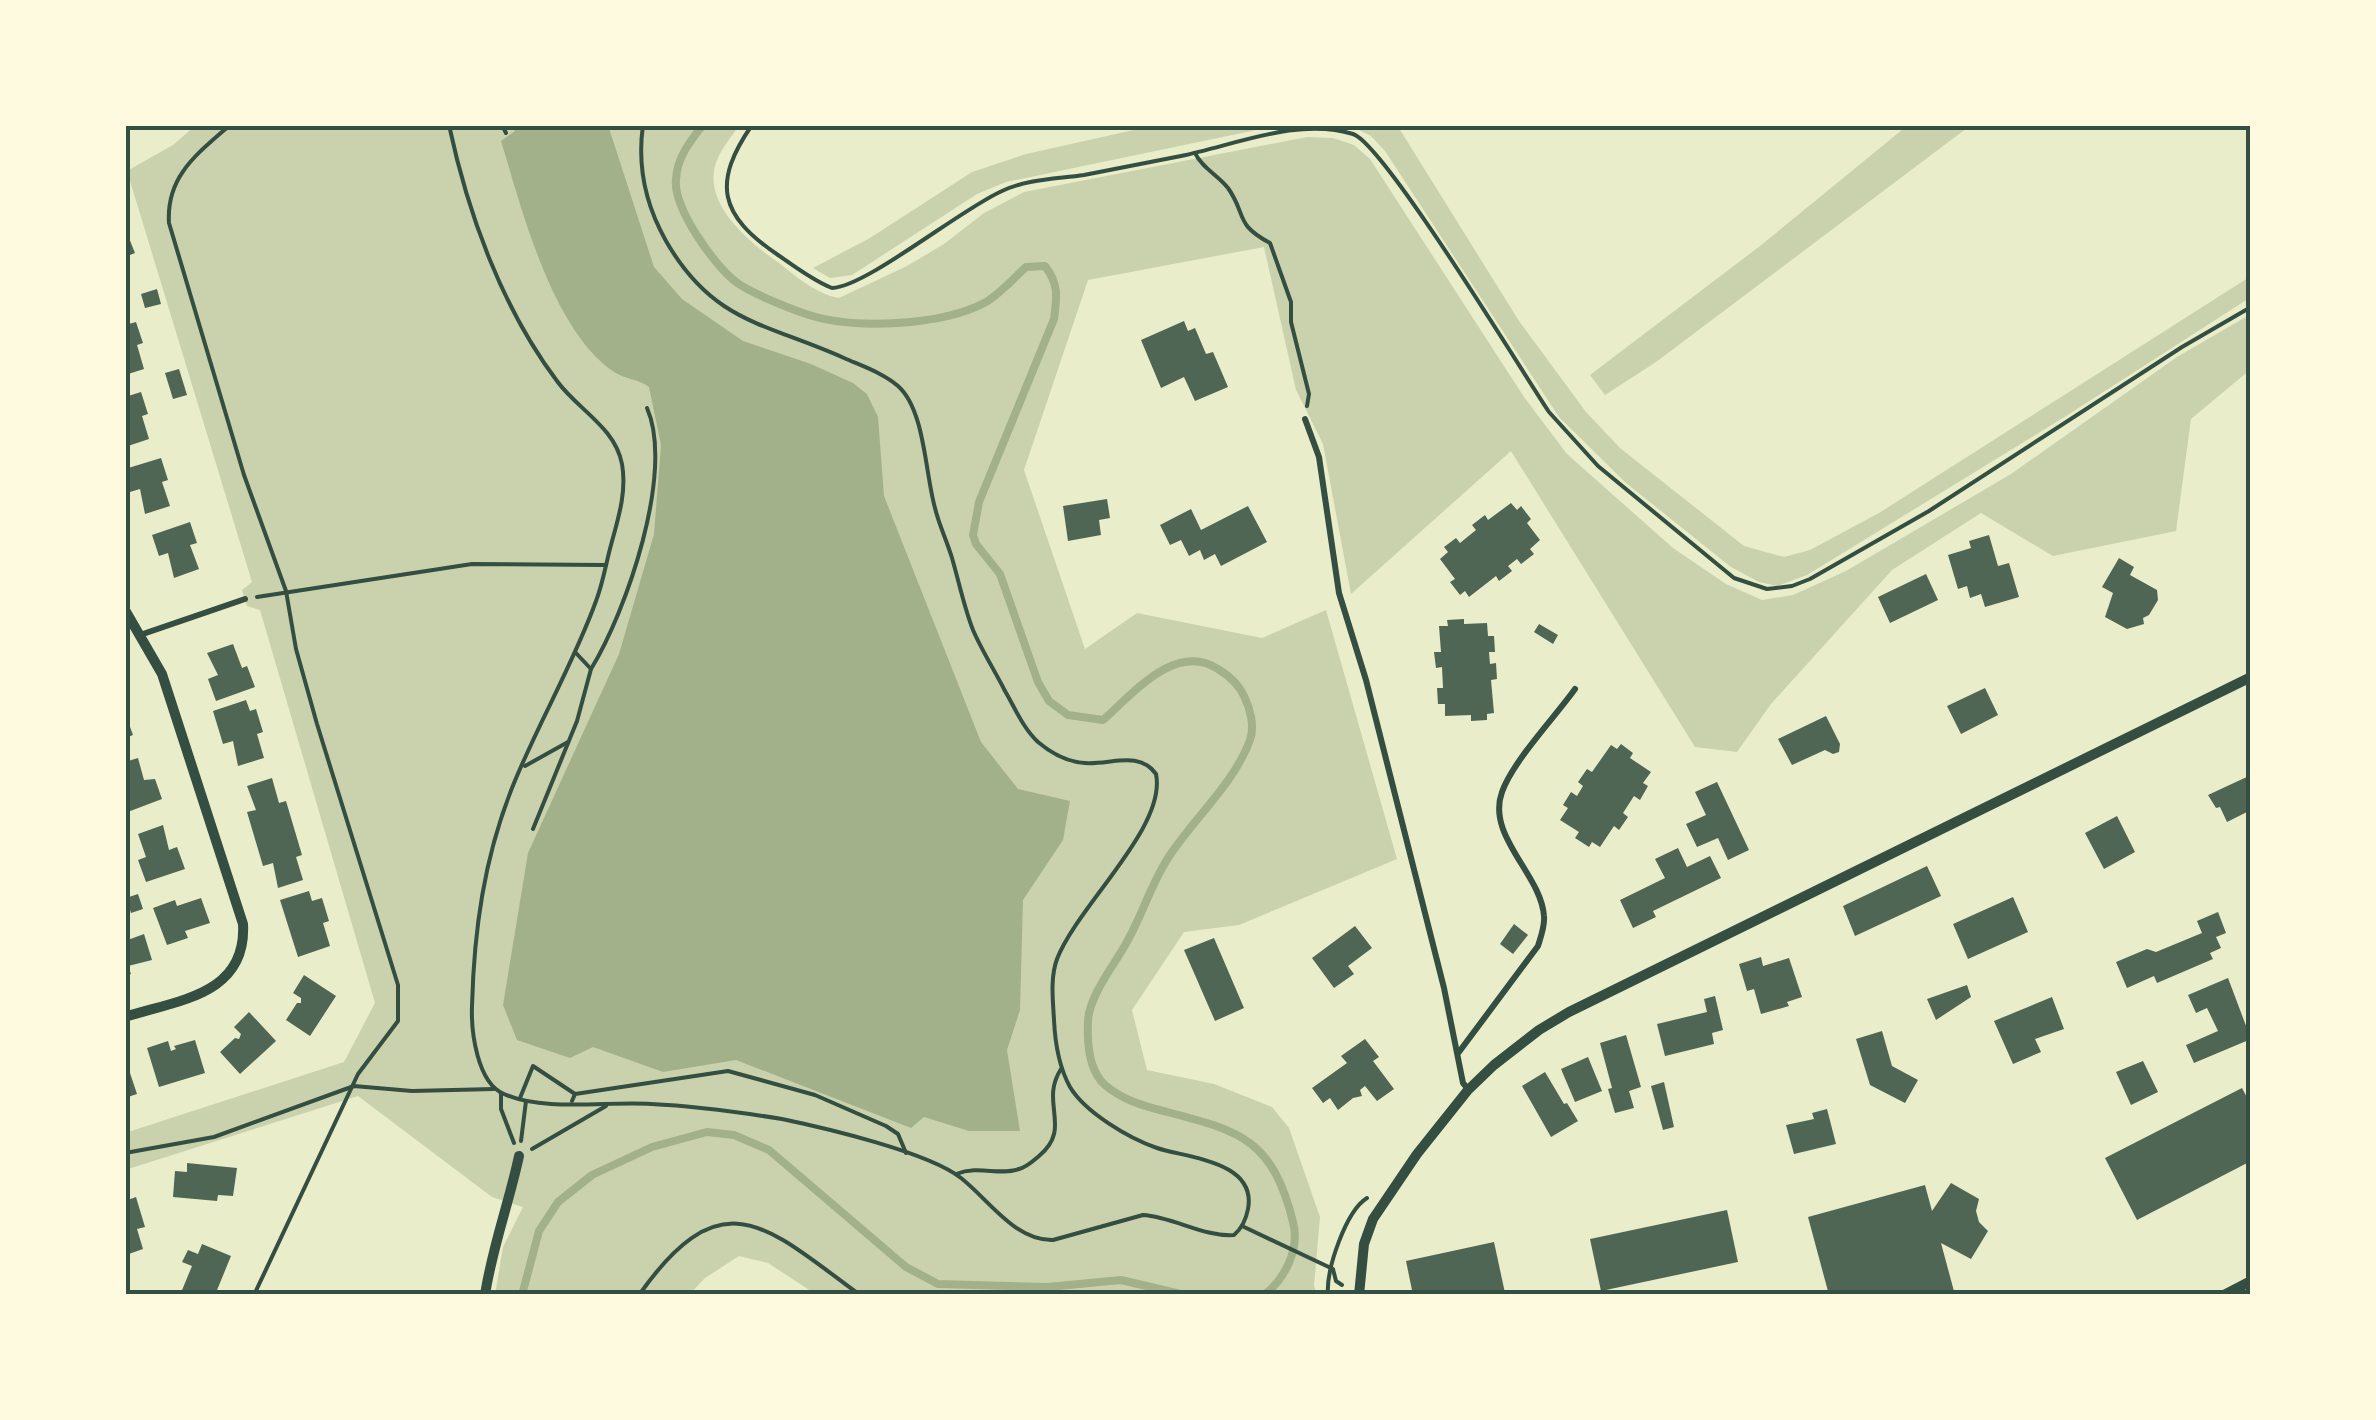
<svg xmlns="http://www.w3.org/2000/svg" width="2376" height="1420" font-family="Literata,serif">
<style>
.green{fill:#cad2ad}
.water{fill:#a3b18a}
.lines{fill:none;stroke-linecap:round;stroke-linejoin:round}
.stream{stroke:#a3b18a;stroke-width:8}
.building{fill:#4f6655}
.path{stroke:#344e41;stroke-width:4}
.service{stroke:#344e41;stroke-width:6}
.minor{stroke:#344e41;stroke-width:10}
.neatline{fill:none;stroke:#344e41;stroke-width:4}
</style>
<rect width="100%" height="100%" fill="#e9edc9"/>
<g class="green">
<path d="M196,125H739C733,135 723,146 718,158C698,201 749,242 779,263C797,277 816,294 839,298L907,266L944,244L984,213L1024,192L1307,137L1333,138L1354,145L1370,159L1524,397L1567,454L1673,548L1726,584L1762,600L1793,595L1846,571L2011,474L2177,357L2251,314V369L2191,419L2176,531L2053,556L1981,513L1892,570L1771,704L1737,752L1695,747L1511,451L1351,594L1323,444L1296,390L1264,247L1088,280L1024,470L1085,649L1137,613L1262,638L1326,610L1397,859L1239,925L1184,932L1132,1010L1147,1070L1214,1084L1272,1107L1289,1128L1320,1217L1314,1286L1317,1295H817L768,1263L739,1256L705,1278L689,1295H495L503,1247L523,1207L492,1197L358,1096L125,1170V1133L344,1062L375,1003L260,610L247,606L242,590L252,582L127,171L173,145Z"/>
<path d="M1156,125H1281L1006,182L977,194L852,275L830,278L813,268L870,238L972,172L1026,154Z"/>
<path d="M1350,125H1397L1519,321L1586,412L1620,448L1744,546L1784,557L1810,550L1879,513L2251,276V297L2063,418L1807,575L1777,586L1759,582L1731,567L1626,483L1559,417L1385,151L1371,136Z"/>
<path d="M1908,125H1971L1656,362L1605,395L1590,375L1760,246Z"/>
</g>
<path class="water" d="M513,125H608L654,267L682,299L743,341L811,364L853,383L867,394L878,417L884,496L981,742L1018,789L1070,801L1063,840L1023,900L1020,1010L1007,1050L1020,1131H969L924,1117L911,1128L736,1060L663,1072L593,1047L570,1058L517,1040L503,1005L528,853L619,654L654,534L661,445L649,387C638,379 625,379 614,372C552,330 522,210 501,141L515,131Z"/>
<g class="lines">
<g class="stream">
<path d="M703,125C690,141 677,158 676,179C673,208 714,265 736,282C751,293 788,308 806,314C853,330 942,326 986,302C1000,294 1014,278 1026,267L1045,266C1059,284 1057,297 1054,319L979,502L973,535L976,544L1000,574L1038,682L1049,701L1068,715L1103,720C1132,695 1175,641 1218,669C1228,675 1239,685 1244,696C1250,708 1255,726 1250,740C1234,784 1193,819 1168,858C1150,886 1141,919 1124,947C1112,968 1089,997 1088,1021C1087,1042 1089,1071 1105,1085C1124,1101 1144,1106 1167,1112C1242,1131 1273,1141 1293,1222C1300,1249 1285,1279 1264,1295"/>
<path d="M522,1295L539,1231L558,1202L592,1175L652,1147L707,1132L734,1135L769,1150L906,1267L938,1284L1048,1287L1121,1280L1185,1295"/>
</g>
</g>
<g class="building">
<path d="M125,228L135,253L125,257Z"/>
<path d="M157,289L161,304L145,308L141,294Z"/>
<path d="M1184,321L1188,331L1195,328L1206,354L1213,352L1228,387L1195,401L1184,377L1161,388L1141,340Z"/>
<path d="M136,322L143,343L137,345L144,369L125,375V325Z"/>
<path d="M179,369L187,395L173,399L165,373Z"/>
<path d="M141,392L148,414L142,416L149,439L125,447V397Z"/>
<path d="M161,458L168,480L162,482L170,506L145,514L140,489L130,492L125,469Z"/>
<path d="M1107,499L1110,518L1099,520L1101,535L1068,541L1063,506Z"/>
<path d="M1511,503L1517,510L1521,506L1531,519L1527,523L1540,540L1530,549L1534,554L1521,564L1517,559L1508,566L1512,571L1499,581L1496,576L1469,597L1465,591L1460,595L1450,582L1455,579L1440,559L1448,552L1444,547L1456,538L1460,543L1476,530L1472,525L1485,515L1488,520Z"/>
<path d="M1248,506L1267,542L1221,566L1215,554L1204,560L1200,550L1189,556L1181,540L1170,545L1160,525L1191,509L1201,530Z"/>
<path d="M190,522L197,543L190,545L199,569L174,578L168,553L159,556L152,535Z"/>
<path d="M1989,535L1998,566L2009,563L2019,597L1985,607L1981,594L1970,598L1967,586L1958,589L1948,555L1971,548L1969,541Z"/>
<path d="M2119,558L2134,567L2130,575L2157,590L2158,600L2149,615L2143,618L2144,624L2127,629L2105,617L2113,593L2102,587Z"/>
<path d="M1926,574L1938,600L1890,623L1878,597Z"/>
<path d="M1464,619V624L1487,623L1488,636H1494L1495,652H1489L1490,664L1496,663L1497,679L1491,680L1494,713L1487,714V720L1471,721V715L1445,716V704H1438L1437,688H1443L1442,667L1436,668L1434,652H1441L1439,626H1448L1447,620Z"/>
<path d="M1539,624L1558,635L1553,644L1534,632Z"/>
<path d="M233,644L242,668L247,666L255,687L216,701L208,679L218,675L207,653Z"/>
<path d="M1985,688L1998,715L1961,734L1947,706Z"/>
<path d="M246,700L250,711L256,709L263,732L257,734L264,758L238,766L233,741L223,744L213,711Z"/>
<path d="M125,713L133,735L125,738Z"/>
<path d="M1826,716L1840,744L1839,752L1833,754L1825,750L1792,765L1778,739Z"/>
<path d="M1621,744L1633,753L1630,758L1651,772L1643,783L1648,786L1640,800L1634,796L1623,813L1628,817L1619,830L1614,826L1600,847L1592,842L1589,847L1575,838L1579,832L1560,820L1568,808L1563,805L1571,792L1577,796L1583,786L1578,782L1587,769L1592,772L1611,745L1617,749Z"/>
<path d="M138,758L144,780L155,779L162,799L125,813V762Z"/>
<path d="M2251,775V810L2227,822L2220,807L2216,808L2208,795Z"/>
<path d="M272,778L279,803L286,801L302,855L296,857L303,880L278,888L273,863L263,866L247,812L256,810L247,786Z"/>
<path d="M1717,782L1749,850L1728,860L1718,838L1697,847L1686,824L1706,815L1695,792Z"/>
<path d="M2117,816L2135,852L2104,869L2085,833Z"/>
<path d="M163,825L169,850L177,847L185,869L146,882L138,860L146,857L138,834Z"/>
<path d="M1678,848L1687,867L1710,856L1721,878L1653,911L1656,917L1633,928L1620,900L1665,878L1655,859Z"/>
<path d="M1927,866L1941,896L1855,936L1843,906Z"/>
<path d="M309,891L312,901L322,898L329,921L323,923L330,946L298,957L280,900Z"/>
<path d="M138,894L143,909L131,913L126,898Z"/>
<path d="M2013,897L2028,932L1968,959L1953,924Z"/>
<path d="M201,898L210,923L185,931L188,938L167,945L153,908L175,900L177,906Z"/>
<path d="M2218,912L2226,933L2216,937L2221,948L2210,953L2213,959L2157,983L2154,976L2127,988L2116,962L2147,949L2156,952L2202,933L2197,921Z"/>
<path d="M1514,924L1528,935L1513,954L1500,944Z"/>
<path d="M1355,926L1372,948L1348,966L1354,974L1334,988L1312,958Z"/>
<path d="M144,934L152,960L128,966L131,974L125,976V941Z"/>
<path d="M1214,938L1244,1008L1215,1021L1184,950Z"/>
<path d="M1761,957L1763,966L1789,958L1802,997L1787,1002L1789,1006L1761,1014L1754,989L1747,991L1739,964Z"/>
<path d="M304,975L336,996L310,1036L286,1020L297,1003H301V998L293,993Z"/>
<path d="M2228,978L2251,1039L2194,1063L2186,1045L2218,1031L2207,1008L2196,1013L2188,995Z"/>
<path d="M1967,985L1971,997L1936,1020L1927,999Z"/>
<path d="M1715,996L1723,1030L1712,1033L1714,1044L1665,1056L1657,1024L1707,1012L1704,999Z"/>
<path d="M2052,997L2064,1029L2035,1039L2041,1052L2013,1064L1994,1021Z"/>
<path d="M249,1012L276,1041L240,1074L220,1052L235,1038L239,1039L241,1034L234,1027Z"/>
<path d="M1882,1031L1892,1066L1918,1080L1905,1103L1870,1085L1856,1039Z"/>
<path d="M1626,1035L1641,1087L1629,1091L1634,1108L1615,1113L1608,1089L1612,1088L1600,1043Z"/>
<path d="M1365,1039L1379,1057L1373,1061L1394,1089L1377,1101L1365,1086L1360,1090L1362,1096L1353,1098L1338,1110L1330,1098L1323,1103L1312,1088L1347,1063L1341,1056Z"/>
<path d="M195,1040L205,1073L159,1087L147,1048L168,1041L171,1051L176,1049L174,1046Z"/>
<path d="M1588,1057L1602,1091L1575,1102L1561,1069Z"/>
<path d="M2143,1061L2158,1092L2131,1105L2116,1072Z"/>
<path d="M129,1070L137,1094L125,1098V1071Z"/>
<path d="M1545,1072L1564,1104L1567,1103L1578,1121L1551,1137L1522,1086Z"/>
<path d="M1664,1082L1674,1127L1663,1130L1651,1086Z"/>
<path d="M2242,1088L2251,1105V1161L2137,1220L2105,1158Z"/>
<path d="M1827,1109L1836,1144L1794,1154L1786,1125L1814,1119L1812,1113Z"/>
<path d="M187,1163L237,1168L233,1196L218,1195L217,1201L173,1197L175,1171L187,1172Z"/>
<path d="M1951,1183L1979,1199L1976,1211L1979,1222L1988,1231L1971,1259L1941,1243L1955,1295H1829L1808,1217L1925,1185L1932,1211Z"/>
<path d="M136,1197L145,1227L137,1229L143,1249L126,1255L125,1201Z"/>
<path d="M1727,1210L1738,1262L1601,1291L1590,1239Z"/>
<path d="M1494,1242L1505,1293L1413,1295L1406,1261Z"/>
<path d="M202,1244L231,1256L215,1295H180L192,1266L182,1262L188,1250L198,1254Z"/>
</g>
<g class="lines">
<g class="path">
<path d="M230,125C197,154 166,176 169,223L244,475L286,591L296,649L317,724L398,985V1021L358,1074L254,1295"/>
<path d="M449,125C468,214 502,308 557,381C577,409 615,427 622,464C627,492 618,519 611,545C606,563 603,583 596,601C573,665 537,725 512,788C484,859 474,930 472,1006C471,1031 477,1083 504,1094C544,1112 607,1101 651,1104C694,1106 739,1112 782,1119C825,1128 928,1152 961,1178C989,1200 1015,1241 1053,1240L1143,1215C1174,1217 1203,1237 1234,1235C1242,1228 1246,1220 1248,1209C1257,1161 1187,1158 1157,1148C1128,1138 1085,1112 1070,1087C1059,1067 1055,1042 1054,1020C1053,1001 1050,978 1057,959C1078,905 1167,827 1156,774C1139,750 1110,765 1085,763C1068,762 1051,753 1038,742C1023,728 1015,708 1005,691C995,671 982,651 973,630C964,607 959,582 952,558C947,541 939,525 935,508C925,473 925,410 898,386C883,373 862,366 844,358C766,323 713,323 666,241C645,204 637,167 643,125"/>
<path d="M502,125L506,133"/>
<path d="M752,125C712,183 719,215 778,255C796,267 812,280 832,288C866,287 961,209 1002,191C1027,179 1057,179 1084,175C1116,169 1149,162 1181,156C1235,145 1298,117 1353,134C1384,144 1521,370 1549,412L1598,466L1734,578L1767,589L1792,586L1810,579L1929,511L2182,347L2251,307"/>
<path d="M1195,153C1202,168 1218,175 1228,188C1247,215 1234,224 1270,243L1291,302V322L1309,394L1307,406"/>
<path d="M257,597L472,564L605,565"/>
<path d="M591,669C626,612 675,472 647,408"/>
<path d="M525,766L568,742"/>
<path d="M533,829L577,721L591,669L575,652"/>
<path d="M501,1094V1109L514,1143"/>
<path d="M520,1098L533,1066L575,1094"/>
<path d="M572,1101L575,1094L728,1071L815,1095L886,1126L898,1134L906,1153"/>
<path d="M521,1141L526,1101"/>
<path d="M532,1149L606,1106"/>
<path d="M125,1153L214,1137L354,1086L412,1091L494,1089"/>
<path d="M956,1174C980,1165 998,1176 1019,1169C1027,1167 1033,1161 1039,1156C1073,1128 1039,1103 1061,1069"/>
<path d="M1242,1226L1333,1269L1336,1281L1342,1285"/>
<path d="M639,1295C723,1176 767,1227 860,1295"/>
<path d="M1328,1295C1326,1269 1346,1211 1367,1198"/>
</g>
<g class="service">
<path d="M1305,419L1319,457L1339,593L1366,680L1444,988L1463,1083L1468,1089"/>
<path d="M140,635L245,599"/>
<path d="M1459,1052L1538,946C1541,936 1545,926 1544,916C1541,874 1486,836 1502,792C1513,761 1555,717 1575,689"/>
</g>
<g class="minor">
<path d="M125,610L162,674L243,924C247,995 178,1000 125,1017"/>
<path d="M485,1295C492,1248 509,1203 519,1156"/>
<path d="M1359,1295L1364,1244L1373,1219L1417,1154L1468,1090L1494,1065L1539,1030L1569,1012L2251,677"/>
<path d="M2224,1295L2251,1281"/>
</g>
</g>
<rect width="2376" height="1420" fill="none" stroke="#fefae0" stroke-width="255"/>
<rect x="128" y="128" width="2120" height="1164" class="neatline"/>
</svg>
